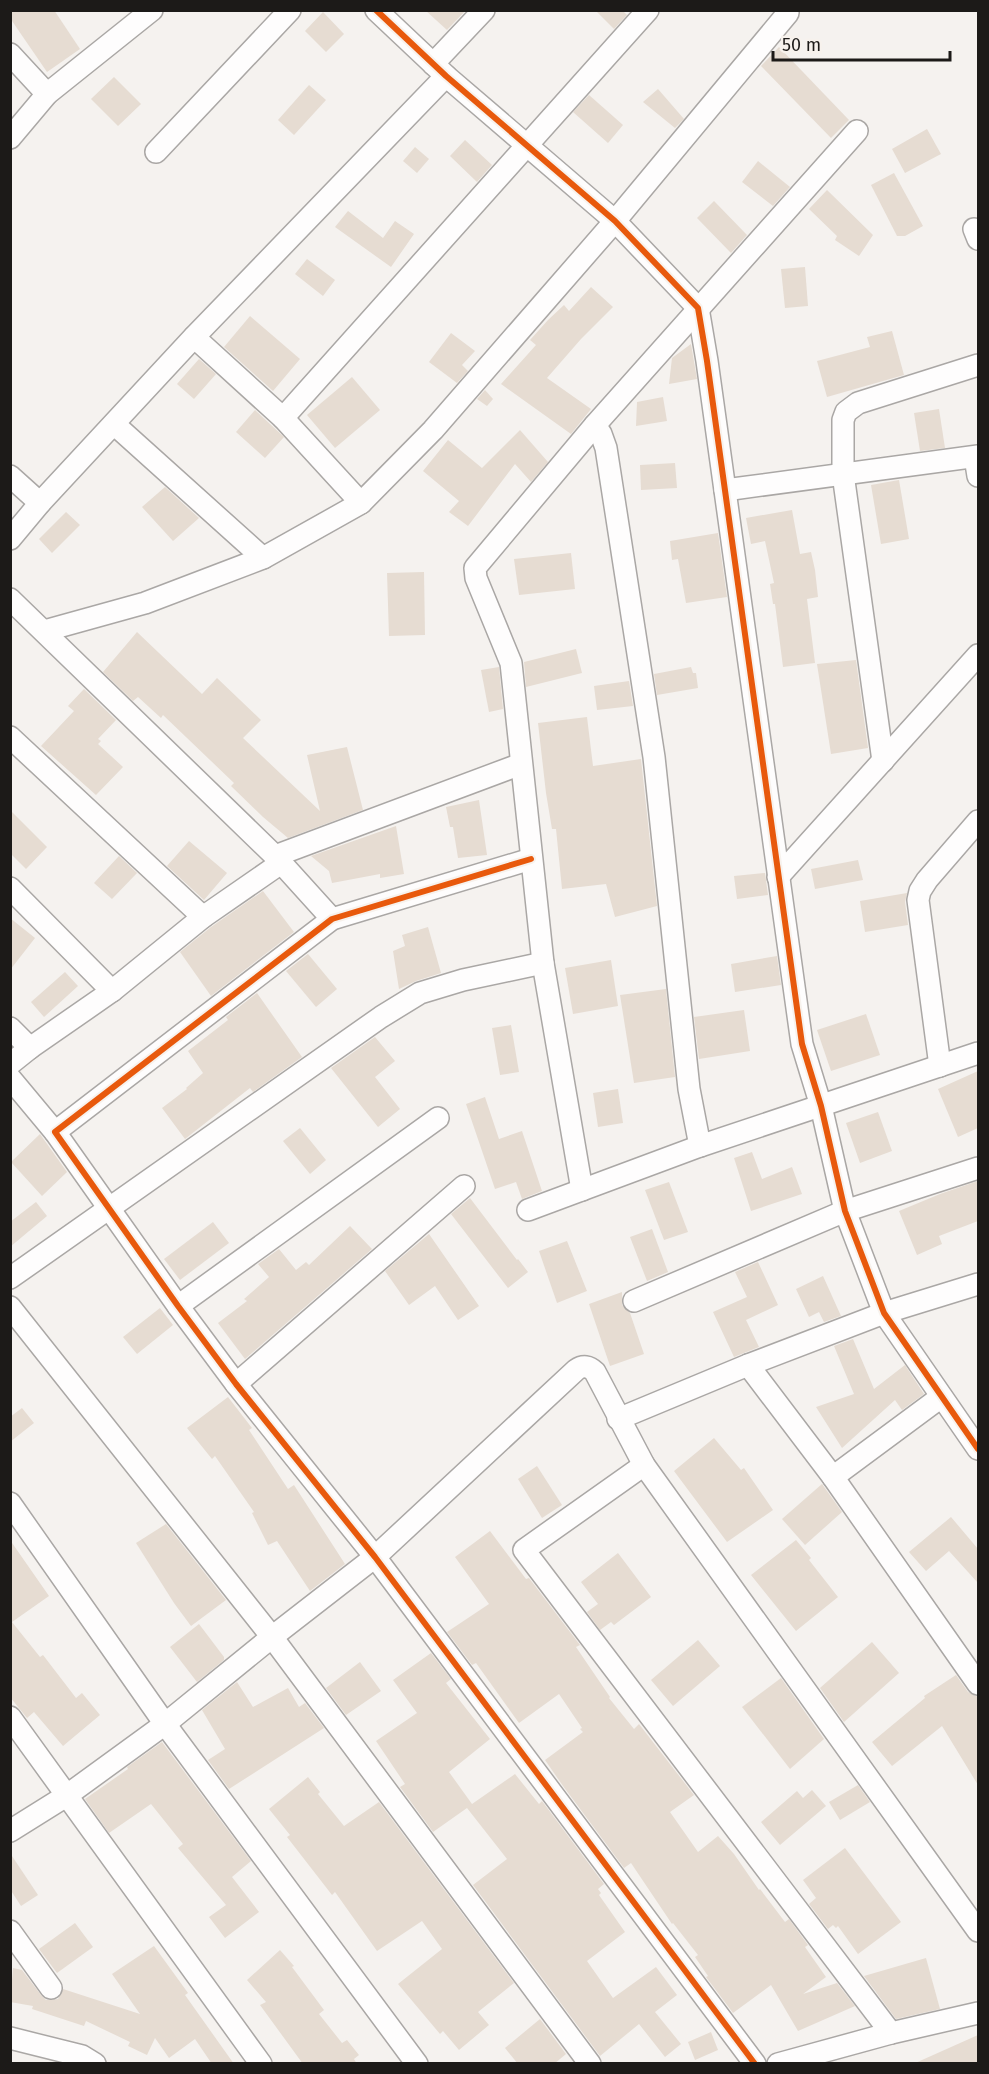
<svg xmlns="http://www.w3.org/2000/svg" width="989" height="2074" font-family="'Fira Sans',sans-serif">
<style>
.building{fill:#e6dcd2}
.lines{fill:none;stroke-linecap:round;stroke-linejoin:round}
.street-casing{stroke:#aaa7a5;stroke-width:24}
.street{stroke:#fefdfd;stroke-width:21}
.cycleway-casing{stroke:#f7f2ed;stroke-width:10}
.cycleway{stroke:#e8590c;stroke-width:6}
</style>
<rect width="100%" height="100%" fill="#f5f2ef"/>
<g class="building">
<path d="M10,10H54L80,49L47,72L10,18Z"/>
<path d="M425,10H466L447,30Z"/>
<path d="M595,10H622L627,15L614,29Z"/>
<path d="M323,12L344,34L326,52L305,31Z"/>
<path d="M779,47L849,120L831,138L761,66Z"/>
<path d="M114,77L141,104L118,126L91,99Z"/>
<path d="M309,85L326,100L294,135L278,120Z"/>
<path d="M658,89L684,119L675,128L643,102Z"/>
<path d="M589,95L623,125L608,143L573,112Z"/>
<path d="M927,129L941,154L905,173L892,149Z"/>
<path d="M465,140L492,165L477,182L450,156Z"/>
<path d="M415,147L429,159L417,173L403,161Z"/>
<path d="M758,161L790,187L773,206L742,182Z"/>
<path d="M894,173L923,226L905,236H897L871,185Z"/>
<path d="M827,190L873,235L859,256L835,240L837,236L809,209Z"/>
<path d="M714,201L747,235L731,253L697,218Z"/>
<path d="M348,211L383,238L395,221L414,234L391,267L335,227Z"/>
<path d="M307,259L335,280L323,296L295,274Z"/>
<path d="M805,267L808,306L785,308L781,269Z"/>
<path d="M591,287L613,307L581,339L547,378L591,409L571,434L501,384L536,345L530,340L548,320L564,305L569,311Z"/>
<path d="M250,316L300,359L273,391L224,347Z"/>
<path d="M892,331L904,375L827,397L817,361L870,347L867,337Z"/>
<path d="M451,333L475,351L462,365L468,371L457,383L429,362Z"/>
<path d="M691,344L697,379L669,384L672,358Z"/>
<path d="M199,359L216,374L194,399L177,384Z"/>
<path d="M352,377L380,410L335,448L307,415Z"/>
<path d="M485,390L493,399L487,406L477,399Z"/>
<path d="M663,397L667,421L636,426L637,402Z"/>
<path d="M939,409L945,448L920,451L914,413Z"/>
<path d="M255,410L284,437L265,458L236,432Z"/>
<path d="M520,430L548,462L531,482L515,464L468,526L449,512L459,501L423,471L448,440L482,468Z"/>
<path d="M675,463L677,488L641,490L640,465Z"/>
<path d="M899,480L909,539L881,544L871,485Z"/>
<path d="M165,487L199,518L173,541L142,507Z"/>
<path d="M792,510L800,554L811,552L815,570L818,597L807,599L815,663L783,667L775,604H773L770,584L774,583L765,541L751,544L746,518Z"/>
<path d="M66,512L80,525L52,553L39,539Z"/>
<path d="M718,533L727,597L686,603L678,559L672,560L670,541Z"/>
<path d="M571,553L575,589L519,595L514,559Z"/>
<path d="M424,572L425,635L389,636L387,573Z"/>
<path d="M137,632L202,694L217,678L261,720L243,738L320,811L307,755L347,747L363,810L288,838L263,817L231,786L234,783L163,715L161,718L138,697L133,701L103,672Z"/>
<path d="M576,649L582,673L526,687L524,662Z"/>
<path d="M856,660L868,748L831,754L817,664Z"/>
<path d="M499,667L503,709L489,712L481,670Z"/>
<path d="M691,667L693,673H696L698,688L657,695L654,674Z"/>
<path d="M629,681L633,706L597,710L594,686Z"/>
<path d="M84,689L116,720L98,739L101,741L98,744L123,767L96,795L41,746L74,711L68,706Z"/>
<path d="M587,717L593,766L641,759L657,906L615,917L606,884L562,889L556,829H552L546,793L538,723Z"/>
<path d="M479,800L487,855L458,858L453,827H450L446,807Z"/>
<path d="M10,810L47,847L26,869L10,853Z"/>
<path d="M396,826L404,874L380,878V874L332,883L329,871L311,856Z"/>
<path d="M189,841L227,873L204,900L167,866Z"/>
<path d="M119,856L137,873L112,899L94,883Z"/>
<path d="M858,860L863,880L815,889L811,869Z"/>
<path d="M765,873L768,895L737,899L734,876Z"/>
<path d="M263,891L294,932L211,996L180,952L211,927Z"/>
<path d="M907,893L905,902L908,925L865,932L860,901Z"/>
<path d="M10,918L35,938L10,970Z"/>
<path d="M428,927L441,973L416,981L399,989L393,951L405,946L402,935Z"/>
<path d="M308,954L337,989L316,1007L286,971Z"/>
<path d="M777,956L781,985L735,992L731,964Z"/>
<path d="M611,960L618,1006L573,1014L565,968Z"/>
<path d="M65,972L78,986L44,1017L31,1002Z"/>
<path d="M666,989L675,1077L634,1083L620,995Z"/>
<path d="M257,993L302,1057L253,1092L250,1088L185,1139L162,1108L187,1089L186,1088L203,1073L188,1051L228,1020L226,1017Z"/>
<path d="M744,1010L750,1051L699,1059L694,1017Z"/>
<path d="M866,1014L880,1055L831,1071L817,1030Z"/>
<path d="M511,1025L519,1072L500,1075L492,1028Z"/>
<path d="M375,1037L395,1061L375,1077L400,1109L378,1127L331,1068Z"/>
<path d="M978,1071V1128L958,1137L938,1089Z"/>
<path d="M618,1089L623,1123L598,1127L593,1093Z"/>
<path d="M485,1097L499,1139L522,1131L542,1191L522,1199L516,1182L495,1189L466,1104Z"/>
<path d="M878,1112L892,1151L860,1163L846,1123Z"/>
<path d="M300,1128L326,1160L310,1174L283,1141Z"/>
<path d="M40,1134L67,1172L42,1196L11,1162Z"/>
<path d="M752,1152L762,1179L792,1167L802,1194L751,1211L734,1158Z"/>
<path d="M978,1181V1221L939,1236L942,1244L917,1255L899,1211L940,1194Z"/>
<path d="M669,1182L688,1232L664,1240L645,1190Z"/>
<path d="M470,1198L517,1260L518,1259L528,1272L508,1288L451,1214Z"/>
<path d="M36,1202L47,1216L10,1247V1222Z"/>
<path d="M213,1222L229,1243L180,1280L164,1259Z"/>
<path d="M350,1226L372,1249L245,1359L218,1323L247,1301L244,1299L269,1277L258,1264L279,1249L296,1270L306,1262L309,1265Z"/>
<path d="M652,1229L668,1272L647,1281L630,1237Z"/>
<path d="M429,1234L479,1306L458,1320L435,1286L409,1305L385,1271Z"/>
<path d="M567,1241L587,1291L557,1303L539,1251Z"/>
<path d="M758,1262L778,1305L746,1320L759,1347L734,1357L713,1312L747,1297L735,1272Z"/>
<path d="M823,1276L841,1316L824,1322L819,1312L809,1317L796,1289Z"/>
<path d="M622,1292V1305L630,1313L644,1354L610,1366L589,1304Z"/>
<path d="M160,1308L173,1325L137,1354L123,1337Z"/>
<path d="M853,1339L874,1389L905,1365L924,1394L902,1410L895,1400L842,1448L816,1407L854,1394L834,1346Z"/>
<path d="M228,1397L252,1428L249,1430L288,1489L294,1485L345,1564L310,1591L277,1541L268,1545L252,1513L254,1512L215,1456L212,1459L187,1428Z"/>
<path d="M22,1408L34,1423L10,1442V1417Z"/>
<path d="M714,1438L741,1470L744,1468L773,1510L727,1542L674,1471Z"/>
<path d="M537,1466L562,1505L542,1518L518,1479Z"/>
<path d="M822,1484L842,1512L805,1545L782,1519Z"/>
<path d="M951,1517L978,1549V1583L949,1551L926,1571L909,1552Z"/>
<path d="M166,1524L226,1600L191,1626L174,1603L136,1543Z"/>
<path d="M490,1531L526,1579L529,1578L580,1645L576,1647L610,1697L609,1698L634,1729L639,1724L694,1795L670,1812L698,1852L718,1836L734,1854L759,1890L760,1889L785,1922L789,1919L808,1945L805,1947L826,1977L803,1994L837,1983L855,2006L798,2031L771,1985L733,2013L706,1977L708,1976L695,1957L698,1955L673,1923L672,1924L631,1863L624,1868L563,1786L545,1760L583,1732L580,1729L582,1728L559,1694L519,1723L476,1663L472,1665L447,1632L489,1604L455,1557Z"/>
<path d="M10,1540L49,1596L12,1622L40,1657L43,1655L76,1698L82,1693L100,1715L63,1746L34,1712L27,1718L10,1697Z"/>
<path d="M796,1540L811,1558L809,1560L838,1597L796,1631L751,1575Z"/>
<path d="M618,1553L651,1597L614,1625L611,1622L600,1630L587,1612L598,1604L581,1582Z"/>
<path d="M199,1624L224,1657V1660L197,1682L170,1647Z"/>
<path d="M698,1640L720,1666L673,1706L651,1680Z"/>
<path d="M872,1642L899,1673L844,1722L820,1688Z"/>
<path d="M431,1653L451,1679L446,1683L490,1739L449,1772L472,1804L515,1774L539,1804L542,1801L604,1884L598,1889L601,1893L599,1895L625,1932L587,1961L613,1998L656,1967L677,1995L655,2012L681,2044L665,2057L639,2024L600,2056L473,1885L507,1859L467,1808L433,1832L400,1787L405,1784L376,1741L417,1713L393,1680Z"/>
<path d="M360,1662L381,1691L346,1715L326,1688Z"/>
<path d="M956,1675L968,1692L978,1697V1785L942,1726L892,1766L872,1742L925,1698L924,1696Z"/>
<path d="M781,1678L824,1739L790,1769L742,1707Z"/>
<path d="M237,1682L253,1707L288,1688L299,1707L305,1703L324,1728L229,1789L208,1760L225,1749L202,1710Z"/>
<path d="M162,1742L251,1861L232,1877L259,1912L225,1938L209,1917L226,1905L178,1848L183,1844L151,1804L109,1833L85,1799L128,1769L127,1767Z"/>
<path d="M308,1777L320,1792L318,1794L344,1826L379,1802L514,1983L478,2012L489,2025L459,2050L443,2031L440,2034L398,1984L442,1949L422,1921L377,1951L335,1892L332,1895L287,1837L290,1835L269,1809Z"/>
<path d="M858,1785L870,1802L840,1820L829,1802Z"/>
<path d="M812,1790L826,1806L780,1845L761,1822L797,1791L803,1798Z"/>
<path d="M845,1848L901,1922L858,1954L838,1926L836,1928L833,1925L828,1929L809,1904L816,1898L803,1880Z"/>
<path d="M10,1853L38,1895L21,1906L10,1889Z"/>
<path d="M75,1923L93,1947L57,1973L39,1949Z"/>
<path d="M154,1946L188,1993L185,1995L234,2064H212L195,2039L169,2058L155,2038L147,2055L128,2046L130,2042L86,2021L84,2026L32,2009L33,2006L10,2002L13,1968L22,1970L41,1995L46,2000L58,1999L63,1989L140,2014L112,1974Z"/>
<path d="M280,1950L294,1966L292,1967L324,2010L319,2014L342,2043L347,2040L359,2055L354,2059L357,2064H303L260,2005L266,2002L247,1980Z"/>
<path d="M926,1958L940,2009L896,2019L864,1976Z"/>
<path d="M540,2019L566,2054L554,2064H518L505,2048Z"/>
<path d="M711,2032L718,2050L695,2060L688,2042Z"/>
<path d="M978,2035V2064H913Z"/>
</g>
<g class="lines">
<defs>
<g id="street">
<path d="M376,10L446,76L615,221L698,308L707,361L802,1044L821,1106L845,1211L884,1313L978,1449"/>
<path d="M10,54L47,94"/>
<path d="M433,64L484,10"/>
<path d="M10,138L47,94L152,10"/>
<path d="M156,152L290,10"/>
<path d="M974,229L978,239"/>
<path d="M194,337L283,418L361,503"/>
<path d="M283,418L648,10"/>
<path d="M114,424L263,558"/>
<path d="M595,425L601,434L606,448L654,757L689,1089L700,1146"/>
<path d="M975,457L978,476"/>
<path d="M10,476L40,503"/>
<path d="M725,490L978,456"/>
<path d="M10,539L40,503L194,337L446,76"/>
<path d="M10,599L275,856L332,919"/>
<path d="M44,631L145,603L263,558L361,503L433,430L615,221L788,13"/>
<path d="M10,737L203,917"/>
<path d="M883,761L843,474V420L846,412L858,403L978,365"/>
<path d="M275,856L521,764"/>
<path d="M531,859L332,919L55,1132L178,1306L236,1384L375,1557L755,2064"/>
<path d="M778,877L978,655"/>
<path d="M10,888L112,991"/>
<path d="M10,1028L30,1048"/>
<path d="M10,1064L30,1048L112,991L203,917L281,863"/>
<path d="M940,1066L918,900L920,891L927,880L978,821"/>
<path d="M10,1078L55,1132"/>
<path d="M582,1190L543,963L511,663L476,578L475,568L595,425L857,131"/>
<path d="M528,1210L700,1146L978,1053"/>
<path d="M10,1278L381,1017L420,993L463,980L543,963"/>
<path d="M634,1301L845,1211L978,1168"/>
<path d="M178,1306L438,1118"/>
<path d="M10,1307L272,1637L590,2064"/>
<path d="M748,1365L833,1477L978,1684"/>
<path d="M236,1384L464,1186"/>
<path d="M618,1419L748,1365L884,1313L978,1284"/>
<path d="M644,1465L524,1550L891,2033L978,2013"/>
<path d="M833,1477L941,1397"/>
<path d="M10,1503L165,1724L417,2064"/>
<path d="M10,1717L261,2064"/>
<path d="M10,1831L66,1796L165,1724L272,1637L375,1557L576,1370C583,1365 589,1366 595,1372L644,1465L978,1931"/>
<path d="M10,1931L51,1988"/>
<path d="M10,2038L82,2056L95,2064"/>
<path d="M778,2064L891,2033"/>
</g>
</defs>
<use href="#street" class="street-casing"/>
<use href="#street" class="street"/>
<defs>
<g id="cycleway">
<path d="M376,10L446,76L615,221L698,308L707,361L802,1044L821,1106L845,1211L884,1313L978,1449"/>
<path d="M531,859L332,919L55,1132L178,1306L236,1384L375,1557L755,2064"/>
</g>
</defs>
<use href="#cycleway" class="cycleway-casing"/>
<use href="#cycleway" class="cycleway"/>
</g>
<rect width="989" height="2074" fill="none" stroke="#1c1a18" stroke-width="24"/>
<path d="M773 51v9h177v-9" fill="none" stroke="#1c1a18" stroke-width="3"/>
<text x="782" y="51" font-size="18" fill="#1c1a18" stroke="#f7f2ed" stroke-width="4.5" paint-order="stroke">50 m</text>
</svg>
